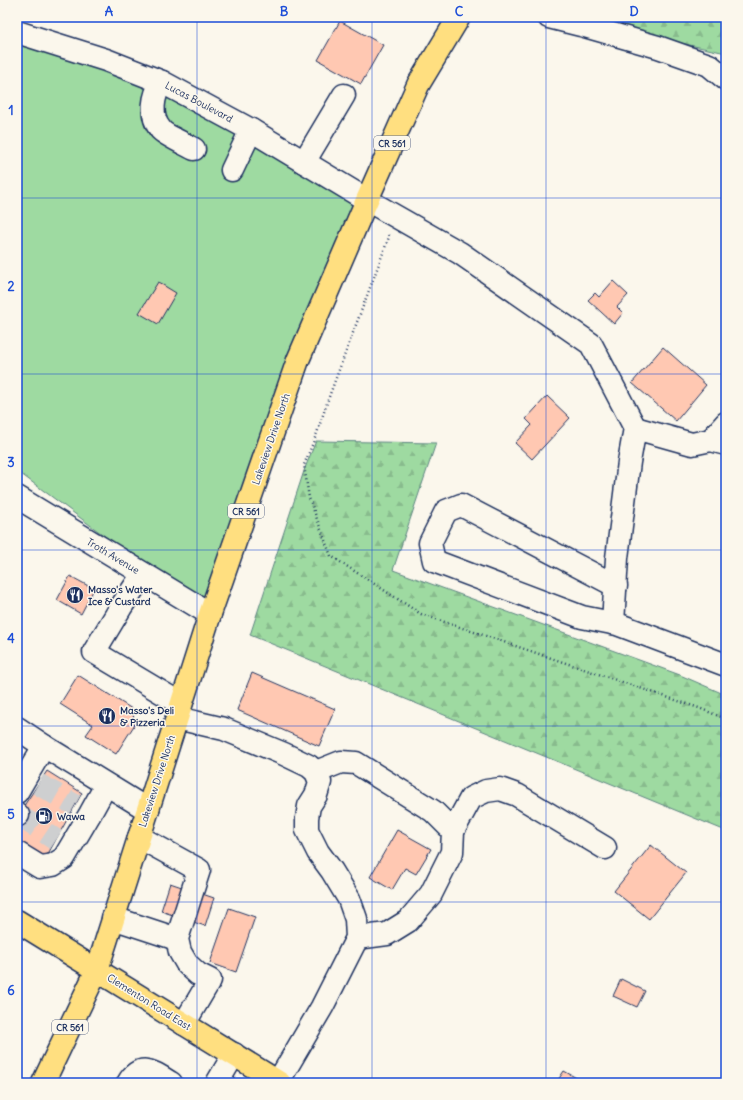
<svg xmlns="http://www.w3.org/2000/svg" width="743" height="1100" font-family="Delius,sans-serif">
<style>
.green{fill:#9edaa1;stroke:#5c8480}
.forest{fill:url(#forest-firs);stroke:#5c8480}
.building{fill:#ffc8b2;stroke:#1b2f5e}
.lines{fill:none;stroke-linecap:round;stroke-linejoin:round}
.minor-tunnel{stroke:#cecfd0;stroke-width:22;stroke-dasharray:22 11;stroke-linecap:butt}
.minor-casing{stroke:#1b2f5e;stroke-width:25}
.major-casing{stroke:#1b2f5e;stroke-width:25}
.path{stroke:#1b2f5e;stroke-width:2.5;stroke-dasharray:1 3;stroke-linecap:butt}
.minor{stroke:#fbf7ec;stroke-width:22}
.major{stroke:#ffdf80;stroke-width:22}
.grid{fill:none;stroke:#1d4ed8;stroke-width:1;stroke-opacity:0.55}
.labels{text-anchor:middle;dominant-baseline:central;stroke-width:3;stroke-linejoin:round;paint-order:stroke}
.shield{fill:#fbf7ec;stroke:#5e6b89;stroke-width:1}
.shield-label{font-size:9px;font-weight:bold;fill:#1b2f5e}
.street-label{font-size:10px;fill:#1b2f5e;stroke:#fbf7ec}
.poi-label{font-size:10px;font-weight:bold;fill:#1b2f5e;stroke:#fbf7ec;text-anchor:start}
.neatline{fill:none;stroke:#1d4ed8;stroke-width:1.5}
.grid-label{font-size:13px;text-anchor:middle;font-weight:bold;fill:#1d4ed8}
</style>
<defs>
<pattern id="forest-firs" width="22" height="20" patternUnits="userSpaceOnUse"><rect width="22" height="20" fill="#9edaa1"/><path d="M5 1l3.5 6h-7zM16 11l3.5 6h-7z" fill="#88bb8d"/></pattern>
</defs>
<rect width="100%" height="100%" fill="#fbf7ec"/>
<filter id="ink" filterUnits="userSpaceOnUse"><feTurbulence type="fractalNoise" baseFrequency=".025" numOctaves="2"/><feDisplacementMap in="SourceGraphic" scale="8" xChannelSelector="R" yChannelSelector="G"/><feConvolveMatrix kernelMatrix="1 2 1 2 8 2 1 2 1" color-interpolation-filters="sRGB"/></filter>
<g filter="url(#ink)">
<path class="green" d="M17,32L106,60L367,200L210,614L17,471Z"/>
<g class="forest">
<path d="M562,17H726V53Z"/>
<path d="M316,441L436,443L393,570L680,675L726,695V831L250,635L305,468Z"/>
</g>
<g class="building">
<path d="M340,21L383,45L361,84L318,60Z"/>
<path d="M613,281L628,295L617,307L623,313L614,324L588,300L595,293L599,297Z"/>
<path d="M158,282L176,293L158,324L139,313Z"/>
<path d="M663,347L706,385L676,421L632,383Z"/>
<path d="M547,396L570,418L532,459L515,443L532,425L526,419Z"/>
<path d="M70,576L94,589L81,614L57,600Z"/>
<path d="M252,673L335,709L319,746L237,710Z"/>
<path d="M78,675L132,709L135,724L116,754L86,735L93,725L60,704Z"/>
<path d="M47,771L82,793L44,861L17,846V816Z"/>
<path d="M397,830L431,849L416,874L405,868L392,890L370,877Z"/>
<path d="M651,845L686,873L649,919L614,891Z"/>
<path d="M170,883L214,898L205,926L161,911Z"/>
<path d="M229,908L255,917L236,972L210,963Z"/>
<path d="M621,979L645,991L637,1007L613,996Z"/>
<path d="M564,1071L580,1080V1083H556Z"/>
</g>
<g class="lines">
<g class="minor-tunnel">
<path d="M38,784L75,805"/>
<path d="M18,815L56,840"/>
</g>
<defs>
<g id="minor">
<path d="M549,17L581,25L658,47L709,65L726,79"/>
<path d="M17,32L106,60L162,82L251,130L367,200L460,253L591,344L635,428L629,462L617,558L613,623"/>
<path d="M162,82C153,95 149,116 161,130C165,135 187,145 194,149"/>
<path d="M304,162L344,95"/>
<path d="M232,170L251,130"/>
<path d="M635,428L692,444L711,440L726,444"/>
<path d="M711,440L726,423"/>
<path d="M17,497L210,614"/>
<path d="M143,574L121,607L94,652L181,704"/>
<path d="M616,586L461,505L446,511L430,543L434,561L582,617L617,624L726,665"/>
<path d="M177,718L224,729L284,754L309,766L316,772L320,782L316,795L309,806L307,818V830L318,852L332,871L349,899L356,919L357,938L322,1007L278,1082"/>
<path d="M17,728L44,746L148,810"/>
<path d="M316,772L341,762L356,763L433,811L453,831L452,852L431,894L408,921L387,934L357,938"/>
<path d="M17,792L44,746"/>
<path d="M17,814L18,815"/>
<path d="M453,831L471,798L486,791L500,789L517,795L605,848"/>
<path d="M139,837L199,870L177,939L180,952L187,964L198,974L210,980L184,1024"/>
<path d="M17,853L40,867L53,865L64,858L90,814L106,785"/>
<path d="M113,918L177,939"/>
<path d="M128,1083C141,1061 154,1073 171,1083"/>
<path d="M217,1083L234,1054"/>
</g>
<g id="major">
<path d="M17,921L280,1083"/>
<path d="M43,1083L97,970L210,614L298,360L367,200L418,85L459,17"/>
</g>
</defs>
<use href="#minor" class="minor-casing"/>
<use href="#major" class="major-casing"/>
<path class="path" d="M388,235L389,237L330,394L317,433L304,465L309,498L331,556L421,614L699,708L726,719"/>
<use href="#minor" class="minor"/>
<use href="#major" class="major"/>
</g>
</g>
<path class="grid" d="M197,17V1083M372,17V1083M546,17V1083M17,198H726M17,374H726M17,550H726M17,726H726M17,902H726"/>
<defs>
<symbol id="restaurant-disc" viewBox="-11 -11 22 22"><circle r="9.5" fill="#1b2f5e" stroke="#fbf7ec"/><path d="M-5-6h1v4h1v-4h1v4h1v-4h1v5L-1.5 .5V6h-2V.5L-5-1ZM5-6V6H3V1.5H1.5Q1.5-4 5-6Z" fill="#fff"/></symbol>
<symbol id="fuel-disc" viewBox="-11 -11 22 22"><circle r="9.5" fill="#1b2f5e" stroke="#fbf7ec"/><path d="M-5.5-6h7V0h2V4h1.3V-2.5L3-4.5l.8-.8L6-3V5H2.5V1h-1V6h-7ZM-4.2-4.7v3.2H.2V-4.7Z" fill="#fff"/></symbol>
</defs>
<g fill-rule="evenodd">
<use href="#restaurant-disc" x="65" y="585" width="20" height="20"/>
<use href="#restaurant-disc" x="97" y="706" width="20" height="20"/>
<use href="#fuel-disc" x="34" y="806" width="20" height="20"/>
</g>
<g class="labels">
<g class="shield">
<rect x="374" y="136" width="36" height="14" rx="3"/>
<rect x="228" y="504" width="36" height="14" rx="3"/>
<rect x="52" y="1020" width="36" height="14" rx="3"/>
</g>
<g class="shield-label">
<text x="392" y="143">CR 561</text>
<text x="246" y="511">CR 561</text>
<text x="70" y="1027">CR 561</text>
</g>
<g class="street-label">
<text transform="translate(199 102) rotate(28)">Lucas Boulevard</text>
<text transform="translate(271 439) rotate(-71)">Lakeview Drive North</text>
<text transform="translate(113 556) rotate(31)">Troth Avenue</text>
<text transform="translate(157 781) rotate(-72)">Lakeview Drive North</text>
<text transform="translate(149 1002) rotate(32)">Clementon Road East</text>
</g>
<g class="poi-label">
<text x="88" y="589">Masso's Water<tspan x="88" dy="12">Ice &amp; Custard</tspan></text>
<text x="120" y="710">Masso's Deli<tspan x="120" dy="12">&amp; Pizzeria</tspan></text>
<text x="57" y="816">Wawa</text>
</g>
</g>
<rect width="743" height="1100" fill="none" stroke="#fbf7ec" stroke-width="44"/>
<rect x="22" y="22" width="699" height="1056" class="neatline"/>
<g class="grid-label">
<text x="109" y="16">A</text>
<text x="284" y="16">B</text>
<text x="459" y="16">C</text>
<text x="634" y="16">D</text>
<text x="11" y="115">1</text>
<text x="11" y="291">2</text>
<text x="11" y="467">3</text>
<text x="11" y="643">4</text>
<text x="11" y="819">5</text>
<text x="11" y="995">6</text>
</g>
</svg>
